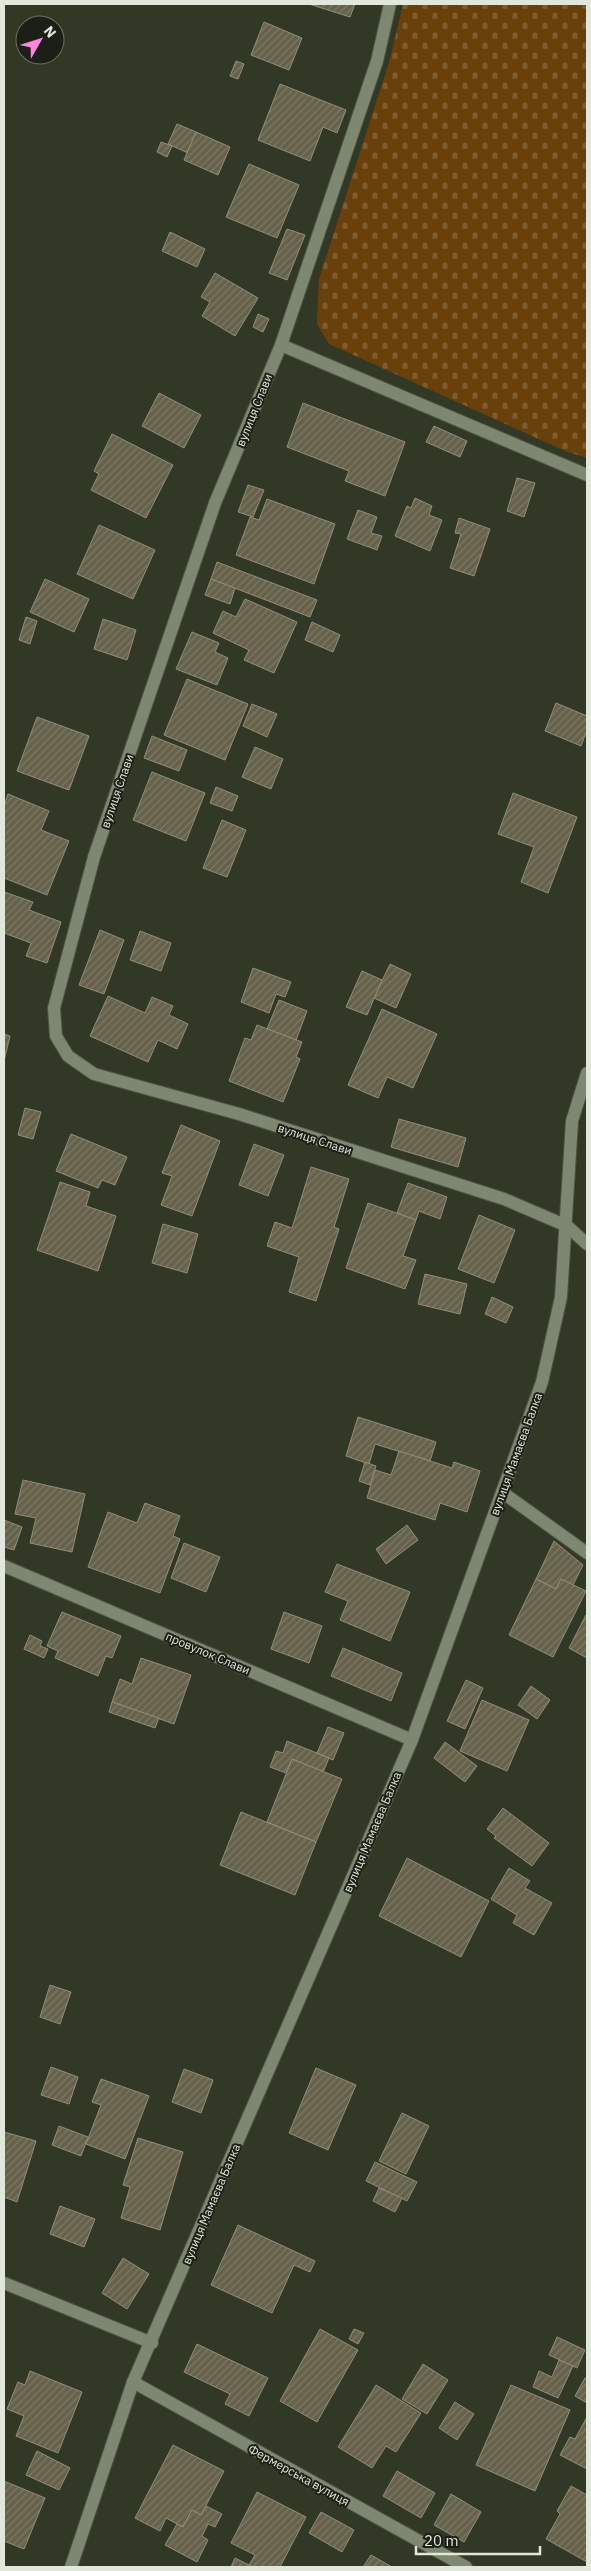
<svg xmlns="http://www.w3.org/2000/svg" width="591" height="2571" font-family="'IBM Plex Sans',sans-serif">
<style>
.cemetery{fill:url(#cemetery-stones)}
.building{fill:url(#building-hatch);stroke:#938e77}
.lines{fill:none;stroke-linecap:round;stroke-linejoin:round}
.service-casing{stroke:#4d5443;stroke-width:14}
.minor-casing{stroke:#4d5443;stroke-width:14}
.service{stroke:#7d8771;stroke-width:12}
.minor{stroke:#7d8771;stroke-width:12}
.labels{text-anchor:middle;dominant-baseline:central;stroke-width:4;stroke-linejoin:round;paint-order:stroke}
.street-label{font-size:12px;fill:#e1e7db;stroke:#1b1f16}
</style>
<defs>
<pattern id="cemetery-stones" width="16" height="16" patternUnits="userSpaceOnUse" patternTransform="scale(1.25)"><rect width="16" height="16" fill="#69400a"/><path d="M2 7V4a2 2 0 0 1 4 0v3zM10 15v-3a2 2 0 0 1 4 0v3z" fill="#7e5c2d"/></pattern>
<pattern id="building-hatch" width="6" height="6" patternUnits="userSpaceOnUse" patternTransform="scale(1.25)"><rect width="6" height="6" fill="#66614b"/><path d="M-1 1l2-2M0 6l6-6M5 7l2-2" fill="none" stroke="#7c7864"/></pattern>
</defs>
<rect width="100%" height="100%" fill="#313926"/>
<path class="cemetery" d="M403,4H587V458L565,451L329,344L317,324L319,279L389,63Z"/>
<g class="building">
<path d="M309,4H355L350,17Z"/>
<path d="M264,22L302,38L289,70L251,55Z"/>
<path d="M236,61L244,64L238,79L230,76Z"/>
<path d="M280,84L346,110L337,133L323,127L310,161L258,140Z"/>
<path d="M177,124L196,132L188,153L168,144Z"/>
<path d="M196,132L230,147L218,175L184,160Z"/>
<path d="M161,142L172,146L167,157L157,152Z"/>
<path d="M249,164L299,185L277,238L226,217Z"/>
<path d="M287,229L305,235L287,280L269,273Z"/>
<path d="M170,232L205,249L197,267L162,251Z"/>
<path d="M215,273L258,298L235,336L202,316L210,302L201,297Z"/>
<path d="M258,314L269,319L263,332L253,327Z"/>
<path d="M159,393L201,415L184,448L142,426Z"/>
<path d="M303,403L405,442L385,496L345,481L349,471L287,447Z"/>
<path d="M434,426L467,441L460,457L426,442Z"/>
<path d="M112,434L173,465L146,518L91,490L99,474L94,471Z"/>
<path d="M517,478L535,483L524,517L507,511Z"/>
<path d="M248,485L264,490L253,517L238,512Z"/>
<path d="M415,498L432,506L429,515L442,520L430,551L395,536L407,506L411,508Z"/>
<path d="M267,499L335,524L314,584L236,555L250,517L259,520Z"/>
<path d="M358,510L377,517L371,533L382,536L377,550L347,539Z"/>
<path d="M459,518L490,529L474,576L450,568L461,534L455,533Z"/>
<path d="M99,525L155,550L133,599L77,574Z"/>
<path d="M217,562L317,600L310,617L211,579Z"/>
<path d="M45,579L89,599L74,632L30,612Z"/>
<path d="M211,579L235,588L230,604L205,595Z"/>
<path d="M245,599L297,622L274,673L244,660L249,650L213,633L223,611L236,617Z"/>
<path d="M26,617L37,621L30,644L19,640Z"/>
<path d="M103,619L136,630L127,660L94,649Z"/>
<path d="M312,622L340,635L333,652L305,640Z"/>
<path d="M192,632L219,643L215,652L228,658L217,685L176,669Z"/>
<path d="M187,679L248,704L225,760L164,735Z"/>
<path d="M556,703L587,716V730L581,746L545,731Z"/>
<path d="M252,704L277,714L267,737L243,726Z"/>
<path d="M37,717L89,736L69,790L17,771Z"/>
<path d="M152,736L187,750L179,771L144,758Z"/>
<path d="M255,747L283,759L271,789L242,777Z"/>
<path d="M152,772L205,793L186,841L133,820Z"/>
<path d="M216,787L238,796L232,811L210,803Z"/>
<path d="M513,793L577,817L548,893L521,882L534,847L498,834Z"/>
<path d="M8,794L49,811L41,830L69,841L47,895L4,878V806Z"/>
<path d="M222,820L246,830L227,877L203,868Z"/>
<path d="M4,892L33,902L29,910L61,922L47,963L26,956L31,943L4,933Z"/>
<path d="M100,930L124,940L104,994L79,985Z"/>
<path d="M140,931L171,943L161,971L130,960Z"/>
<path d="M390,964L411,974L396,1008L374,998Z"/>
<path d="M253,968L291,982L285,997L276,994L269,1013L241,1002Z"/>
<path d="M362,971L382,980L367,1015L346,1007Z"/>
<path d="M108,996L145,1013L152,997L173,1006L169,1015L188,1024L177,1049L158,1040L148,1062L90,1036Z"/>
<path d="M279,1000L307,1011L296,1040L267,1029Z"/>
<path d="M382,1009L437,1034L413,1088L387,1077L378,1098L348,1085Z"/>
<path d="M257,1025L302,1042L296,1057L300,1059L283,1102L229,1081L245,1038L251,1040Z"/>
<path d="M4,1034L10,1036L4,1061Z"/>
<path d="M25,1108L41,1112L33,1139L18,1135Z"/>
<path d="M399,1119L466,1138L458,1167L391,1147Z"/>
<path d="M181,1125L220,1141L192,1216L161,1205L172,1176L162,1173Z"/>
<path d="M71,1134L127,1157L115,1185L102,1180L98,1188L56,1171Z"/>
<path d="M254,1144L284,1155L268,1196L239,1185Z"/>
<path d="M311,1167L349,1179L334,1227L339,1229L316,1301L289,1292L299,1257L267,1246L275,1222L292,1228Z"/>
<path d="M60,1182L90,1192L86,1206L116,1216L98,1271L37,1250Z"/>
<path d="M408,1183L447,1197L440,1219L419,1211L416,1220L397,1213Z"/>
<path d="M368,1203L416,1220L403,1256L416,1260L405,1289L346,1268Z"/>
<path d="M479,1215L515,1230L494,1283L458,1269Z"/>
<path d="M163,1224L198,1234L187,1273L152,1263Z"/>
<path d="M425,1274L467,1284L460,1314L418,1304Z"/>
<path d="M492,1297L513,1307L506,1323L485,1314Z"/>
<path d="M358,1417L436,1442L430,1461L375,1444L369,1464L346,1456Z"/>
<path d="M399,1451L452,1468L454,1462L480,1471L467,1512L440,1503L435,1520L367,1498L375,1470L391,1475Z"/>
<path d="M365,1462L376,1466L370,1485L359,1481Z"/>
<path d="M23,1480L85,1494L72,1552L30,1543L36,1518L15,1514Z"/>
<path d="M145,1503L180,1516L173,1536L180,1539L160,1593L88,1567L108,1512L137,1523Z"/>
<path d="M4,1520L22,1527L14,1550L4,1547Z"/>
<path d="M407,1525L418,1540L386,1564L376,1549Z"/>
<path d="M554,1541L583,1565L573,1585L561,1579L556,1589L536,1579Z"/>
<path d="M184,1543L220,1557L206,1592L171,1578Z"/>
<path d="M337,1564L410,1592L390,1641L340,1620L348,1601L325,1592Z"/>
<path d="M536,1579L556,1589L561,1579L586,1591L553,1657L509,1635Z"/>
<path d="M62,1612L121,1636L112,1658L106,1656L98,1676L55,1658L58,1651L47,1646Z"/>
<path d="M284,1612L322,1626L309,1663L271,1649Z"/>
<path d="M586,1615L587,1616V1658L569,1648Z"/>
<path d="M30,1635L42,1641L40,1646L48,1649L44,1658L24,1649Z"/>
<path d="M343,1648L402,1673L391,1701L331,1676Z"/>
<path d="M141,1658L191,1675L174,1724L112,1702L120,1679L132,1684Z"/>
<path d="M466,1680L483,1688L465,1729L447,1721Z"/>
<path d="M531,1686L550,1700L537,1719L518,1705Z"/>
<path d="M482,1700L529,1720L507,1771L460,1751Z"/>
<path d="M112,1702L159,1718L155,1728L109,1712Z"/>
<path d="M328,1727L344,1733L333,1760L317,1753Z"/>
<path d="M287,1741L329,1758L323,1772L292,1759L286,1773L270,1767L276,1751L283,1753Z"/>
<path d="M445,1742L477,1766L465,1782L434,1758Z"/>
<path d="M292,1759L342,1779L316,1842L267,1822Z"/>
<path d="M503,1808L549,1843L532,1866L494,1838L496,1836L487,1829Z"/>
<path d="M241,1812L316,1842L295,1895L220,1865Z"/>
<path d="M407,1858L489,1901L461,1957L379,1916Z"/>
<path d="M509,1868L530,1881L525,1888L552,1903L534,1935L513,1923L517,1915L491,1899Z"/>
<path d="M50,1985L71,1992L60,2024L40,2017Z"/>
<path d="M51,2067L78,2077L69,2104L41,2095Z"/>
<path d="M316,2068L356,2085L328,2150L289,2133Z"/>
<path d="M184,2069L213,2080L201,2113L172,2102Z"/>
<path d="M101,2079L149,2096L125,2159L86,2144L101,2105L92,2102Z"/>
<path d="M402,2113L429,2126L406,2174L379,2161Z"/>
<path d="M59,2126L88,2137L81,2156L52,2145Z"/>
<path d="M4,2132L36,2141L17,2202L4,2197Z"/>
<path d="M138,2138L183,2152L160,2230L121,2218L130,2187L123,2185Z"/>
<path d="M375,2162L417,2182L407,2201L366,2181Z"/>
<path d="M379,2188L402,2198L395,2212L373,2201Z"/>
<path d="M60,2206L95,2219L84,2247L50,2234Z"/>
<path d="M238,2225L315,2261L310,2272L294,2265L272,2313L211,2285Z"/>
<path d="M123,2258L149,2274L127,2309L102,2293Z"/>
<path d="M320,2329L358,2350L317,2422L280,2401Z"/>
<path d="M354,2329L364,2333L358,2344L349,2339Z"/>
<path d="M557,2337L585,2350L577,2368L549,2355Z"/>
<path d="M197,2344L268,2378L249,2416L225,2404L230,2394L184,2372Z"/>
<path d="M559,2360L573,2366L558,2398L533,2387L539,2371L552,2377Z"/>
<path d="M423,2364L448,2380L427,2414L402,2399Z"/>
<path d="M30,2371L82,2392L58,2453L16,2436L24,2416L7,2409L18,2382L25,2385Z"/>
<path d="M585,2378L587,2379V2403L575,2396Z"/>
<path d="M376,2385L421,2413L396,2452L386,2446L372,2468L338,2447Z"/>
<path d="M511,2385L570,2410L535,2491L476,2465Z"/>
<path d="M455,2402L474,2414L457,2440L439,2428Z"/>
<path d="M587,2417V2469L560,2455L570,2437L575,2439Z"/>
<path d="M173,2445L224,2471L201,2515L192,2510L183,2527L166,2518L160,2531L135,2518Z"/>
<path d="M37,2451L70,2468L59,2490L26,2475Z"/>
<path d="M397,2471L435,2493L421,2518L383,2496Z"/>
<path d="M4,2481L45,2498L24,2549L4,2541Z"/>
<path d="M571,2486L587,2495V2562L546,2539L560,2514L557,2511Z"/>
<path d="M257,2492L306,2517L280,2567H253L249,2565L255,2555L231,2543Z"/>
<path d="M451,2494L481,2512L464,2542L434,2525Z"/>
<path d="M206,2506L222,2514L215,2527L208,2524L202,2536L208,2540L197,2562L165,2545L177,2524L183,2527L192,2510L201,2515Z"/>
<path d="M321,2512L354,2530L342,2552L309,2533Z"/>
<path d="M371,2555L392,2567H363Z"/>
<path d="M235,2558L253,2567H231Z"/>
</g>
<g class="lines">
<defs>
<g id="service">
<path d="M281,345L587,475"/>
<path d="M502,1492L587,1553"/>
<path d="M4,1566L412,1740"/>
</g>
<g id="minor">
<path d="M390,4L377,61L281,345L215,503L94,857L54,1008L56,1036L68,1056L94,1074L239,1114L504,1199L567,1226L587,1244"/>
<path d="M4,2283L152,2343"/>
<path d="M133,2382L466,2567"/>
<path d="M71,2567L133,2382L412,1740L542,1382L561,1297L572,1121L587,1073"/>
</g>
</defs>
<use href="#service" class="service-casing"/>
<use href="#minor" class="minor-casing"/>
<use href="#service" class="service"/>
<use href="#minor" class="minor"/>
</g>
<g class="labels">
<g class="street-label">
<text transform="translate(254 410) rotate(-68)">вулиця Слави</text>
<text transform="translate(117 791) rotate(-71)">вулиця Слави</text>
<text transform="translate(315 1139) rotate(18)">вулиця Слави</text>
<text transform="translate(516 1454) rotate(-70)">вулиця Мамаєва Балка</text>
<text transform="translate(208 1653) rotate(23)">провулок Слави</text>
<text transform="translate(372 1832) rotate(-67)">вулиця Мамаєва Балка</text>
<text transform="translate(211 2204) rotate(-67)">вулиця Мамаєва Балка</text>
<text transform="translate(299 2475) rotate(29)">Фермерська вулиця</text>
</g>
</g>
<rect width="591" height="2571" fill="none" stroke="#e1e7db" stroke-width="10"/>
<g transform="translate(40 40) rotate(51)"><circle r="24" fill="#1b1f16" stroke="#6a6f65"/>
<path d="M0-4L9 19L0 12L-9 19Z" fill="#fe85df"/>
<text y="-8" font-size="14" font-weight="bold" text-anchor="middle" fill="#e1e7db">N</text>
</g>
<path d="M416 2546v8h124v-8" fill="none" stroke="#e1e7db" stroke-width="2.5"/>
<text x="424" y="2546" font-size="15" fill="#e1e7db" stroke="#1b1f16" stroke-width="4" paint-order="stroke">20 m</text>
</svg>
